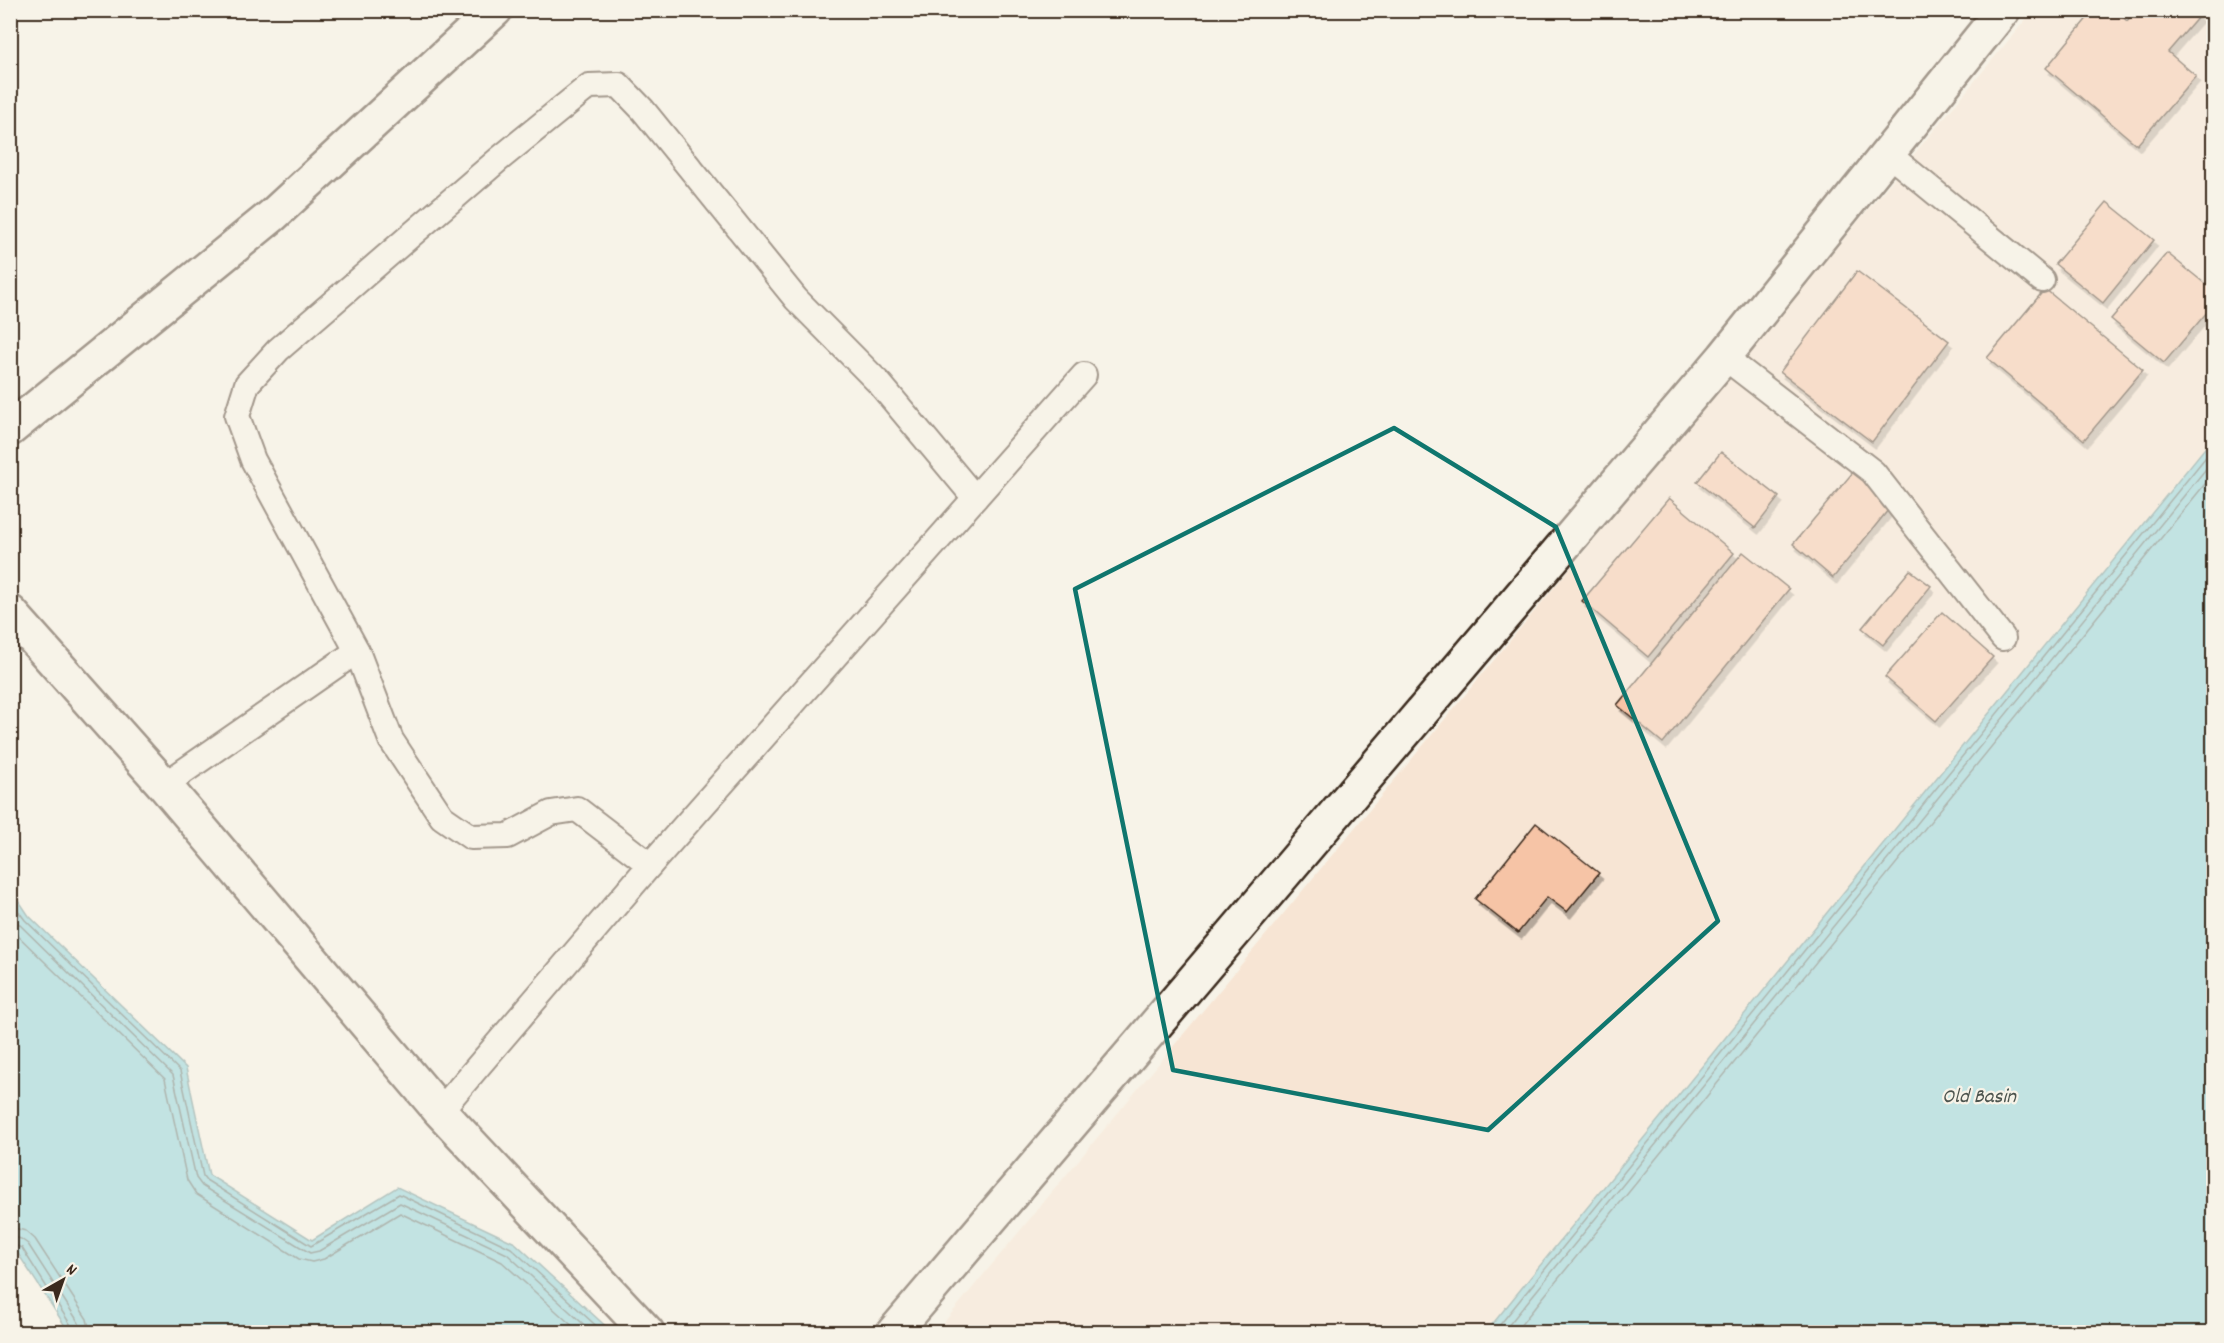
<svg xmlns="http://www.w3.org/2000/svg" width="2224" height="1343" font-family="Dekko,sans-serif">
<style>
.built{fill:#f7e5d4}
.water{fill:#81d0dc;stroke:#658e90;stroke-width:1.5}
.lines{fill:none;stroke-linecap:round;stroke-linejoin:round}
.shore{stroke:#576c6a;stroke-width:1.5}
.building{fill:#f6c4a6;stroke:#3b2a1e;stroke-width:1.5;filter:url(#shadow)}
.service-casing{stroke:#3b2a1e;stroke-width:28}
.minor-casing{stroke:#3b2a1e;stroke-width:38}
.tertiary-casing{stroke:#3b2a1e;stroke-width:38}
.service{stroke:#f7f3e8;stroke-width:24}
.minor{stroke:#f7f3e8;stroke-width:33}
.tertiary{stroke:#f7f3e8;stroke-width:33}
.marked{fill:none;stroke:#0f766e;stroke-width:4.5;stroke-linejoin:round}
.labels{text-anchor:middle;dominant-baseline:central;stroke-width:4.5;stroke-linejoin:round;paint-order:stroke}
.water-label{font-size:21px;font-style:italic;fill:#4c544e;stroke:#f7f3e8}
</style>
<defs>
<filter id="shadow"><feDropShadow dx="3.5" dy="6" stdDeviation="0" flood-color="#0004"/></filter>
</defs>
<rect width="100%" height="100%" fill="#f7f3e8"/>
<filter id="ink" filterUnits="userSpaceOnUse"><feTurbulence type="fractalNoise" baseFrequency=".0167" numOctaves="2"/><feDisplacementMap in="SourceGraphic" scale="12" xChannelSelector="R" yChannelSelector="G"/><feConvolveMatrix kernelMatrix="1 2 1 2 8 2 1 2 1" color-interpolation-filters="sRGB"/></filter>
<g filter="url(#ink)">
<path class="built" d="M2033,11H2213V1332H936Z"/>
<g class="water">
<path d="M2213,438V1332H1486Z"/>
<path d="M11,889L29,916L186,1068L209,1175L312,1240L397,1187L515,1243L612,1332H69L17,1252L11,1249Z"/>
</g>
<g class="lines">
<g class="shore">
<path d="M10,900L25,920L180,1071L203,1176L206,1180L311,1246L399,1194L511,1248L603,1332"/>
<path d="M10,913L20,925L173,1075L196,1178L202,1186L310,1253L319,1251L400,1203L507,1254L592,1332"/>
<path d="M10,928L165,1079L187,1180L196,1194L299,1259L312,1262L324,1259L400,1213L502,1262L579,1332"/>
<path d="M10,1227L26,1231L35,1239L87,1319L90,1332"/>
<path d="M10,1236L21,1239L28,1244L79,1323L81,1332"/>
<path d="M10,1244L22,1248L72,1327L73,1332"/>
<path d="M1494,1332L2214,447"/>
<path d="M1503,1332L2214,459"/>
<path d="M1515,1332L2214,473"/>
</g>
</g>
<g class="building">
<path d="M2094,10H2115L2127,21L2136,10H2192L2199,16L2168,52L2196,76L2137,145L2046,68Z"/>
<path d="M2107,202L2154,240L2103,303L2055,264Z"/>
<path d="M2167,253L2214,291V304L2164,363L2111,319Z"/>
<path d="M1857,271L1949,341L1872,442L1780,372Z"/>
<path d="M2045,289L2143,370L2084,440L1987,358Z"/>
<path d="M1721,452L1779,497L1755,528L1697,482Z"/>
<path d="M1854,471L1893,504L1833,578L1793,544Z"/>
<path d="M1669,498L1734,553L1648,657L1582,601Z"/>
<path d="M1743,552L1789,589L1663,743L1617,705Z"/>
<path d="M1910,570L1931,586L1883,645L1862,628Z"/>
<path d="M1942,612L1993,657L1936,721L1885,677Z"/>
<path d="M1536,823L1599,873L1567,912L1547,897L1518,933L1475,899Z"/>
</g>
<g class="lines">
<defs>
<g id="service">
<path d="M1887,153L2042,280"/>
<path d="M1724,357L1873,472L2003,638"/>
<path d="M164,785L357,651"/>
<path d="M650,865L577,809L551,813L508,836L471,837L442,817L391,740L357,651L253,460L237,416L247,384L278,350L498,160L589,86L619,85L643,110L796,299L880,384L975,498"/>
<path d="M440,1111L650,865L1084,375"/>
</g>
<g id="minor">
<path d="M10,429L273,215L495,10"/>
<path d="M10,612L164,785L440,1111L647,1332"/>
</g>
<path id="tertiary" d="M894,1332L1724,357L2003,10"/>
</defs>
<use href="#service" class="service-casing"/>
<use href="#minor" class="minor-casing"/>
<use href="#tertiary" class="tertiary-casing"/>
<use href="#service" class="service"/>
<use href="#minor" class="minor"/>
<use href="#tertiary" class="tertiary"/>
</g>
</g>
<path d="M0 0H2224V1343H0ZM1394,428L1556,527L1718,921L1488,1130L1173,1070L1075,589Z" fill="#f7f3e8" fill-opacity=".55" fill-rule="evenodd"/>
<path class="marked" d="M1394,428L1556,527L1718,921L1488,1130L1173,1070L1075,589Z"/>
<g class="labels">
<g class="water-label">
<text x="1979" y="1098">Old Basin</text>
</g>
</g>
<rect width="2224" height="1343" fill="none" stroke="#f7f3e8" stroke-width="36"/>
<rect x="18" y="18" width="2188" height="1307" fill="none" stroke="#3b2a1e" stroke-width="2" filter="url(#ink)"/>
<g transform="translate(63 1280) rotate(40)" stroke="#f7f3e8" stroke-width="4.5" paint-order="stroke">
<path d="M0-4.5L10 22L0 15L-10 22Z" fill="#3b2a1e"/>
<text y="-9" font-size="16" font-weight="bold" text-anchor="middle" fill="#3b2a1e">N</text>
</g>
</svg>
